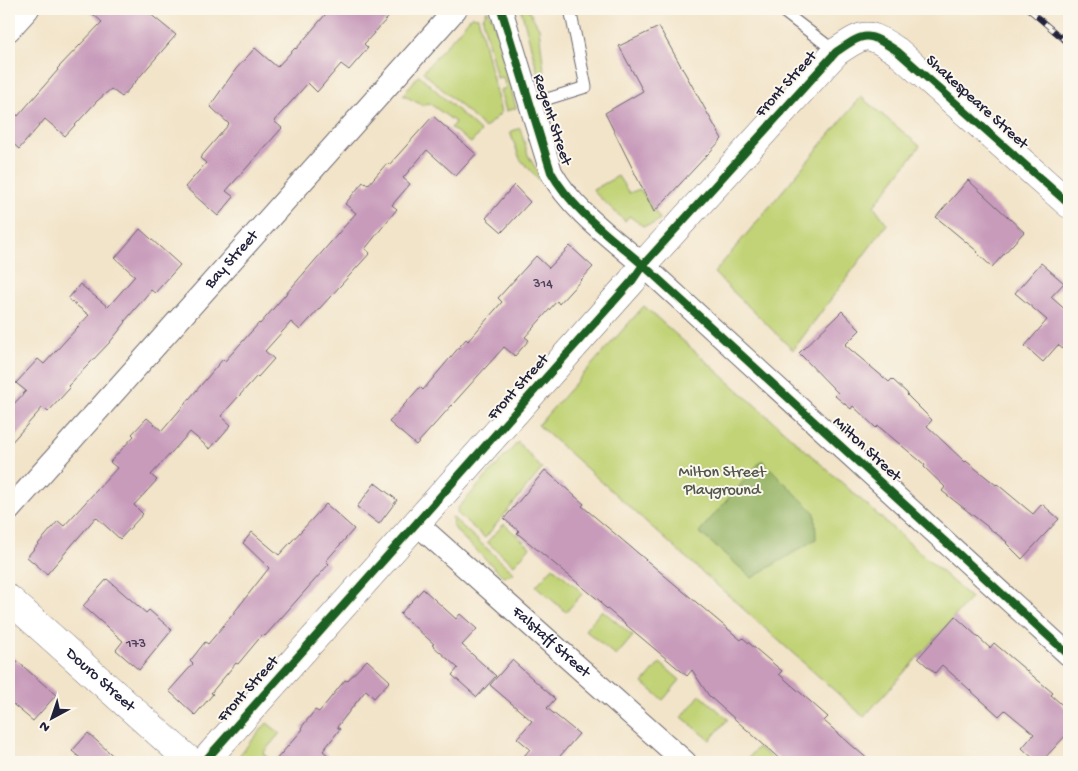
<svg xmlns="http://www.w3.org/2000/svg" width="1078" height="771" font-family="'Gochi Hand',sans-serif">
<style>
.green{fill:#c1d376;stroke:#727a58}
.forest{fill:#98b567;stroke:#5d6c51}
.building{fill:#c89bbb}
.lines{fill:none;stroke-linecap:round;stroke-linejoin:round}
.service-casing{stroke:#6b666d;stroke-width:13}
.minor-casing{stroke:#6b666d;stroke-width:24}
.tertiary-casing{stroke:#6b666d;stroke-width:29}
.service{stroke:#fff;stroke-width:11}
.minor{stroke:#fff;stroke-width:22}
.tertiary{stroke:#fff;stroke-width:28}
.rail-casing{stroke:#22223b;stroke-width:5.5}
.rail{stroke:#fbf7ec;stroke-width:4;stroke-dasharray:11;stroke-linecap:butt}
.cycleway-casing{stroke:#fbf7ec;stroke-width:11}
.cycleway{stroke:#1b5e20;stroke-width:8}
.labels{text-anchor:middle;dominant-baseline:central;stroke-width:4;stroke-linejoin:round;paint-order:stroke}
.number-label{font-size:14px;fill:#4c405b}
.street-label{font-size:16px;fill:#22223b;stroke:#fbf7ec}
.park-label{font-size:16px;fill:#52574d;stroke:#fbf7ec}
</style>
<rect width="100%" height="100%" fill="#fbf7ec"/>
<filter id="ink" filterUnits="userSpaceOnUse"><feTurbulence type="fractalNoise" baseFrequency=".02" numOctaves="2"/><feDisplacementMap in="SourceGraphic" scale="10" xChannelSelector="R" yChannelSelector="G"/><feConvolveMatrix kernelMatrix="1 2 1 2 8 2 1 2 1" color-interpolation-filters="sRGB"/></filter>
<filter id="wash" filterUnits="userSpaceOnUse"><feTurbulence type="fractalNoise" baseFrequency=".0096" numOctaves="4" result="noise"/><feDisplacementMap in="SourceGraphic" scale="20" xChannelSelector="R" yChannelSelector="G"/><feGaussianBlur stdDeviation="1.12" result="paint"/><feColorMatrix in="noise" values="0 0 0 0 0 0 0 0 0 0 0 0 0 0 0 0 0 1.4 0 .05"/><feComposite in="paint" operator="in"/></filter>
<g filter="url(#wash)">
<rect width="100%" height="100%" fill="#f2e4c9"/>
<g class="green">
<path d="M521,9H528L539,28L545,79V83L541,85Z"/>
<path d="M487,10L493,19L516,108L506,111L500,90L506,88L503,77L497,78L484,25L483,18Z"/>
<path d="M472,16L478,17L501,113L485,128L423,72Z"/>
<path d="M419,75L481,132L471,143L451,128L455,122L429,103L422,105L403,95Z"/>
<path d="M861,97L920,146L874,206L887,224L793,350L714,273Z"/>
<path d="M520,128L528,155L544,183L543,184L520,159L510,132Z"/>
<path d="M618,176L629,193L640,189L660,219L653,224L643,226L629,216L625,221L594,192L593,190Z"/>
<path d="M644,306L971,598L864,717L538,425Z"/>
<path d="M518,442L542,469L485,538L457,513L458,508Z"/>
<path d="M452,517L514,573L504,577L459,534L453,526Z"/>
<path d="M504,524L530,547L514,565L487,542Z"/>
<path d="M553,567L583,593L566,612L536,586Z"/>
<path d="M602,610L633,636L616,656L585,630Z"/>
<path d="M660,663L680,680L663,700L643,683Z"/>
<path d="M700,695L728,719L710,740L682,717Z"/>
<path d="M267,723L280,733L263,753L270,760L267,762H236L241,753Z"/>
<path d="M758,747L776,762H745Z"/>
</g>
<path class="forest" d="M762,460L815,513L816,539L752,578L699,532Z"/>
<g id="blocks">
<g class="building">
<path d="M87,9H144L176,35L122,97L111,89L97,101L65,136L45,119L19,149L9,140V107L18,116L58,70L57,69L102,22Z"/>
<path d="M330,9H396L364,44L368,48L349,70L341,64L317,92L308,83L274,121L282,128L226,191L234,197L218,216L185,187L206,163L200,158L229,124L210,106L236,69L255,48L277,67L295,48L296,49Z"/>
<path d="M659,27L722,139L654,212L605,113L643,91L619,46Z"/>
<path d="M433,116L476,154L456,176L427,150L403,178L410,184L392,205L397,209L365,249L370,253L300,330L291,322L265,351L274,359L258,377L257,376L221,416L231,425L210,449L190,432L151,475L157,480L134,505L143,514L120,539L96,517L47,574L27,557L58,521L64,526L117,468L110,462L134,436L132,434L147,418L162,431L223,359L225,361L259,323L260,324L356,213L345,204L363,182L368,185L387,163L389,165Z"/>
<path d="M968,180L1024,232L992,267L977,253L978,252L936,217Z"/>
<path d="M514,185L530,202L502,232L486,218Z"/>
<path d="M140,229L180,265L155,293L151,290L125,321L126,322L110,342L68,386L70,388L48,412L43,407L9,445V409L26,391L16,383L38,359L44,364L89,315L68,299L80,284L108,307L135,276L115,258Z"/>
<path d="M570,246L593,267L559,304L557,301L525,337L529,340L515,356L504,347L416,445L389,422L420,387L423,390L466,339L468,341L502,302L498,298L536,256L549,268Z"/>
<path d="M1041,263L1064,283L1051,297L1069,313V354L1058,345L1043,362L1025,346L1047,320L1015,293Z"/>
<path d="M842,311L860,330L845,345L889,382L892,379L908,394L907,395L932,420L927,426L965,462L966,461L996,485L997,484L1033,514L1042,504L1059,519L1022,559L1006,543L1007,542L942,491L945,487L924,467L925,465L878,426L876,428L853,406L851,409L835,396L838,393L799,353Z"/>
<path d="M545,470L584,504L582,506L741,640L743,638L782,671L779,674L828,717L824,721L871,762H783L709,696L692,670L687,676L600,603L601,602L517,533L519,531L504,519Z"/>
<path d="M375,483L397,500L379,524L357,507Z"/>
<path d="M326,504L354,529L326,561L329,564L265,636L263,634L238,664L236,663L211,693L213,694L195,715L169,691L193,664L190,661L205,642L208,644L229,619L269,568L243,543L252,532L279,555Z"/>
<path d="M107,579L146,613L149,610L172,630L139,670L116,650L123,641L83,606Z"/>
<path d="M423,589L456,619L460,614L477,629L462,645L496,676L477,697L452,675L458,668L432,645L434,644L400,614Z"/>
<path d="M955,616L990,648L994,643L1053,693L1051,695L1069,711V732L1041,762H1037L1022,748L1034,734L1005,710L999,716L942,665L935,673L918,658Z"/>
<path d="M9,654L56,695L33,721L9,701Z"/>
<path d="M367,660L390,681L374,698L366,690L337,727L340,729L323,751L336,762H274L303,729L301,728L315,710L319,712L345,680L347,681Z"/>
<path d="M512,660L555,699L547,708L579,734L555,762H519L530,749L517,738L532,721L490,685Z"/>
<path d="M88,733L120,762H85L72,751Z"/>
</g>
</g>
</g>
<g filter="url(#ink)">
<use href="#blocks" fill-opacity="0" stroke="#6b666d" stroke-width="1"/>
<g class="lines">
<defs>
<g id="service">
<path d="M780,9L836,52"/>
<path d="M531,104L586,87L570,9"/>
</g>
<g id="minor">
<path d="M501,9L551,172C572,210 611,237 643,265L1069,655"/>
<path d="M9,30L28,9"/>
<path id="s1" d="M9,510L456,9"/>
<path id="s2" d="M416,523L685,762"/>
</g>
<g id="tertiary">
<path id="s3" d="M9,599L191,762"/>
<path d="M204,762L632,281L643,265L836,52C866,32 866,31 897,51L1069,204"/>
</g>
</defs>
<use href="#service" class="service-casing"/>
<use href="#minor" class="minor-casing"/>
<use href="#tertiary" class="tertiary-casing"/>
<use href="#service" class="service"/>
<use href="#minor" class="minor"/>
<use href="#tertiary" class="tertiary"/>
<defs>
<path id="rail" d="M1028,9L1069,44"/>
</defs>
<use href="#rail" class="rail-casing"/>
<use href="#rail" class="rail"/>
<defs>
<g id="cycleway">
<path d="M501,9L551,172C572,210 611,237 643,265L1069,655"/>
<path d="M204,762L632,281L643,265L836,52C866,32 866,31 897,51L1069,204"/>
</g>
</defs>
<use href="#cycleway" class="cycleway-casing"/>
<use href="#cycleway" class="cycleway"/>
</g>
</g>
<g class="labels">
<g class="number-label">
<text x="543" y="284">314</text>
<text x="136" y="644">173</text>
</g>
<g class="street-label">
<text transform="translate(787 85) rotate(-48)">Front Street</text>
<text transform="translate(976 103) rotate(42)">Shakespeare Street</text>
<text transform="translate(551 120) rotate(72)">Regent Street</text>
<text stroke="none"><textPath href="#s1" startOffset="335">Bay Street</textPath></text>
<text transform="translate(519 388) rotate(-48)">Front Street</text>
<text transform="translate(866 450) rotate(43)">Milton Street</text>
<text stroke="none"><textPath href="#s2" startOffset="180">Falstaff Street</textPath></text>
<text stroke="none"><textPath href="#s3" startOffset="122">Douro Street</textPath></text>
<text transform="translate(249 690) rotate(-48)">Front Street</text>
</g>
<g class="park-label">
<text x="722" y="473">Milton Street<tspan x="722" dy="18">Playground</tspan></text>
</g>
</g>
<rect width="1078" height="771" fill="none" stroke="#fbf7ec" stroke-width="30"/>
<g transform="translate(52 718) rotate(220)" stroke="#fbf7ec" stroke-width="4" paint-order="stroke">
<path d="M0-4L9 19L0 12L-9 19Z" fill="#22223b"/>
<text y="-8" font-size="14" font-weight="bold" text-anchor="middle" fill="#22223b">N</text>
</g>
</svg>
